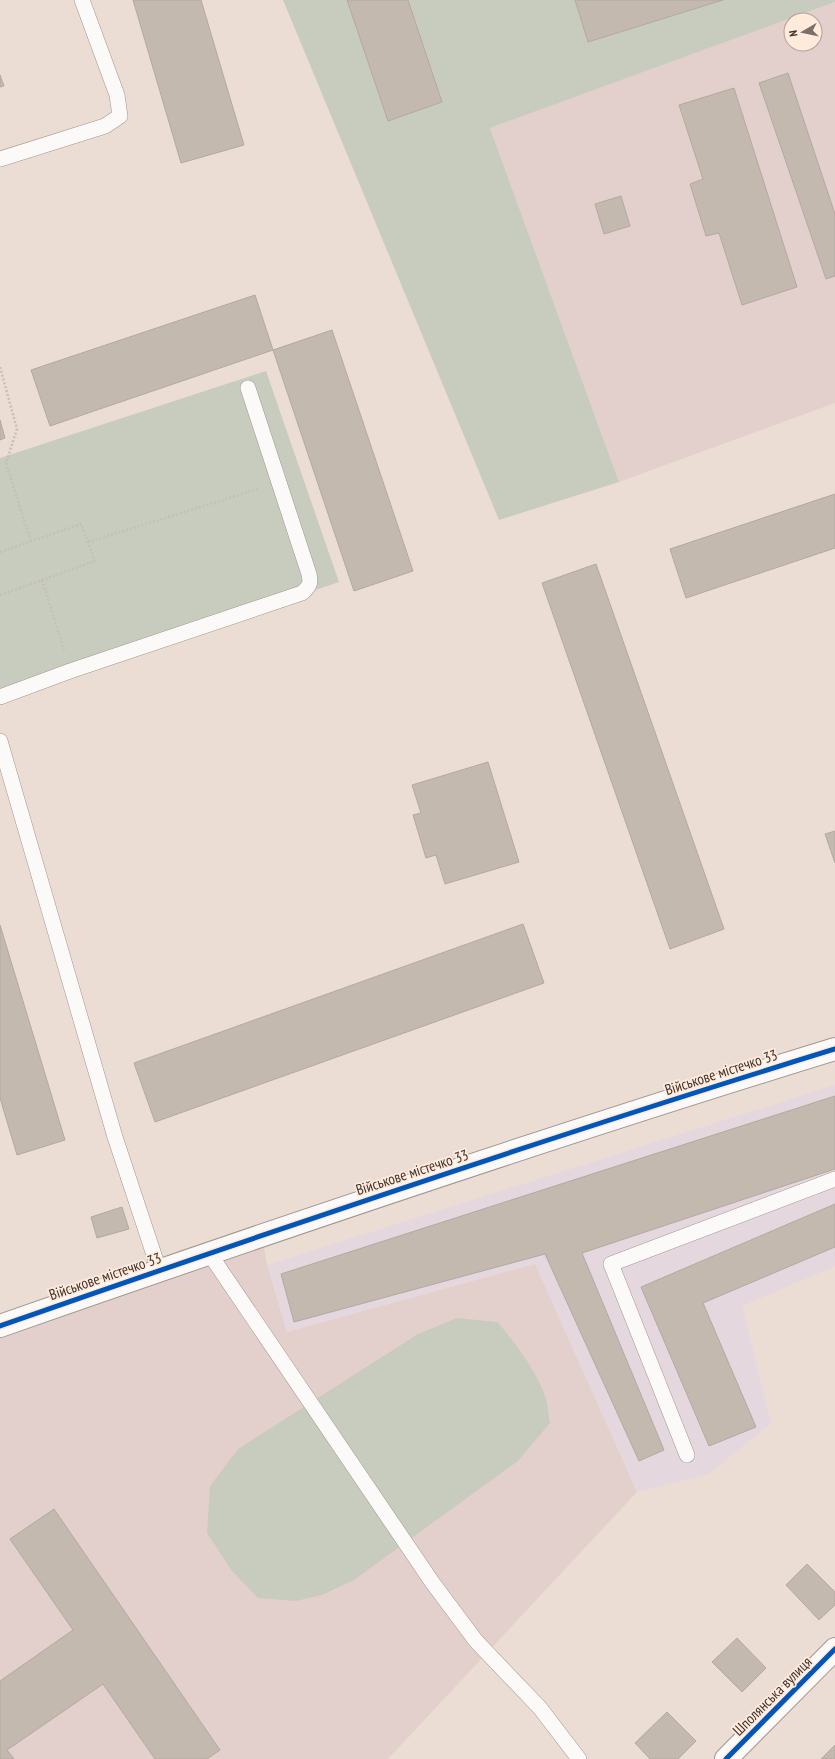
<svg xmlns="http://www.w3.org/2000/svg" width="835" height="1759" font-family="'PT Sans Narrow',sans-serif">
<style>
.industrial{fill:#e4d7de}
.education{fill:#e3d0cc;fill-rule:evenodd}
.green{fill:#c8ccbe}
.building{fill:#c4b9af;stroke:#b3a9a1}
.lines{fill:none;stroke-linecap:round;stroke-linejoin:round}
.service-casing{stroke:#a29790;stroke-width:16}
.minor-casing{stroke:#a29790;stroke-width:24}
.path{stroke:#c4bfba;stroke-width:2.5;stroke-dasharray:2 2;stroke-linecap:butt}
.service{stroke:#fcfaf9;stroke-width:15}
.minor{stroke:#fcfaf9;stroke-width:22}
.cycleway-casing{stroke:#ffeadc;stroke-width:8}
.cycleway{stroke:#0057b8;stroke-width:5}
.labels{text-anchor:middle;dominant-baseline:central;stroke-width:3.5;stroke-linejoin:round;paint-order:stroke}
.street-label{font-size:15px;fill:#3e342d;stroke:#ffeadc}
</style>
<rect width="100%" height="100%" fill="#ebddd4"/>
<path class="industrial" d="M835,1085V1266L742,1306L771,1423L709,1474L637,1492L535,1264L287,1332L267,1265Z"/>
<g class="education">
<path d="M835,2V403L619,482L490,128ZM791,20H815V44H791Z"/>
<path d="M262,1234L267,1265L287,1332L535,1264L637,1492L388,1759H0V1326Z"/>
</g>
<g class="green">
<path d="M283,0H835V2L490,128L619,482L499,520Z"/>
<path d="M266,371L339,582L0,697V458Z"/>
<path d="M457,1318L498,1322C516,1345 535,1368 545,1396C548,1404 548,1414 550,1423L518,1461L354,1580L322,1595L296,1601L258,1598L232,1571L207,1533L210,1486L238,1449L418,1334Z"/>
</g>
<g class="building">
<path d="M133,0H201L244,145L181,163Z"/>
<path d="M347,0H408L442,102L388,121Z"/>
<path d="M575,0H723L588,42Z"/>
<path d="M788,73L835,214V276L826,279L759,83Z"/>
<path d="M0,75L4,86L0,87Z"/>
<path d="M734,88L797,287L742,305L719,233L706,236L690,184L703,179L679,105Z"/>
<path d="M621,196L630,226L604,234L595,204Z"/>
<path d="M255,295L273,350L50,426L31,370Z"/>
<path d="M332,330L413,571L354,591L273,350Z"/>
<path d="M0,420L5,438L0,440Z"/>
<path d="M835,494V548L686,598L670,549Z"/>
<path d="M596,564L724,929L670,949L542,583Z"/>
<path d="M488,762L519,862L445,884L436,855L426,858L413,815L421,813L412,785Z"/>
<path d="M835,831V863L825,834Z"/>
<path d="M523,924L544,983L155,1122L134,1063Z"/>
<path d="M0,925L65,1140L17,1155L0,1098Z"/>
<path d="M835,1096V1169L582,1253L664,1450L639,1461L545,1254L294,1322L281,1274Z"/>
<path d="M835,1204V1247L703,1303L756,1427L709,1446L641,1287Z"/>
<path d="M122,1207L129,1229L97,1238L91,1217Z"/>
<path d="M54,1509L220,1750L207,1759H155L103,1684L7,1750L14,1759H0V1681L73,1630L10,1539Z"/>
<path d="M807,1564L835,1592V1605L819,1620L786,1585Z"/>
<path d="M737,1638L766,1668L742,1692L712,1662Z"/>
<path d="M667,1712L696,1741L678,1759H650L635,1743Z"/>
<path d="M835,1745V1759H821Z"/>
</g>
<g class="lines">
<defs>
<g id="service">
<path d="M0,159L105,126L120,116L117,95L82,0"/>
<path d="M0,697L70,671L302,593C310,586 311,583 309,574L248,388"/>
<path d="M0,741L115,1137L159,1270"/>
<path d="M209,1253L432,1582L476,1641L540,1708L579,1759"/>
<path d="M687,1455L611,1264L835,1179"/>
</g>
<g id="minor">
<path d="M0,1326C277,1229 555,1135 835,1049"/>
<path d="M726,1759L835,1649"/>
</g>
</defs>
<use href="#service" class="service-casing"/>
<use href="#minor" class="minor-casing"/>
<g class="path">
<path d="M0,367L17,429L6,463L31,542"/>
<path d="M88,542L258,489"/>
<path d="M0,552L81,524L95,561L0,595"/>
<path d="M42,580L64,650"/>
</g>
<use href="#service" class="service"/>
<use href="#minor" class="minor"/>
<defs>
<g id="cycleway">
<path d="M0,1326C277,1229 555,1135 835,1049"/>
<path d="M726,1759L835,1649"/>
</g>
</defs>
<use href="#cycleway" class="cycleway-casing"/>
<use href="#cycleway" class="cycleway"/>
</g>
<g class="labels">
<g class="street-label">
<text transform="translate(721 1072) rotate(-18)">Військове містечко 33</text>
<text transform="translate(412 1172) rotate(-18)">Військове містечко 33</text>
<text transform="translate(105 1276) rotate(-19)">Військове містечко 33</text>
<text transform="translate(772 1696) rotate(-45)">Шполянська вулиця</text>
</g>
</g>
<g transform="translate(803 32) rotate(261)"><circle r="19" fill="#ffeadc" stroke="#b2a196"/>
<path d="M0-3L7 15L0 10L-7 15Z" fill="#7b6f67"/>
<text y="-6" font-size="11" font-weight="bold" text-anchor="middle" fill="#3e342d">N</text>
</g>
</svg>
